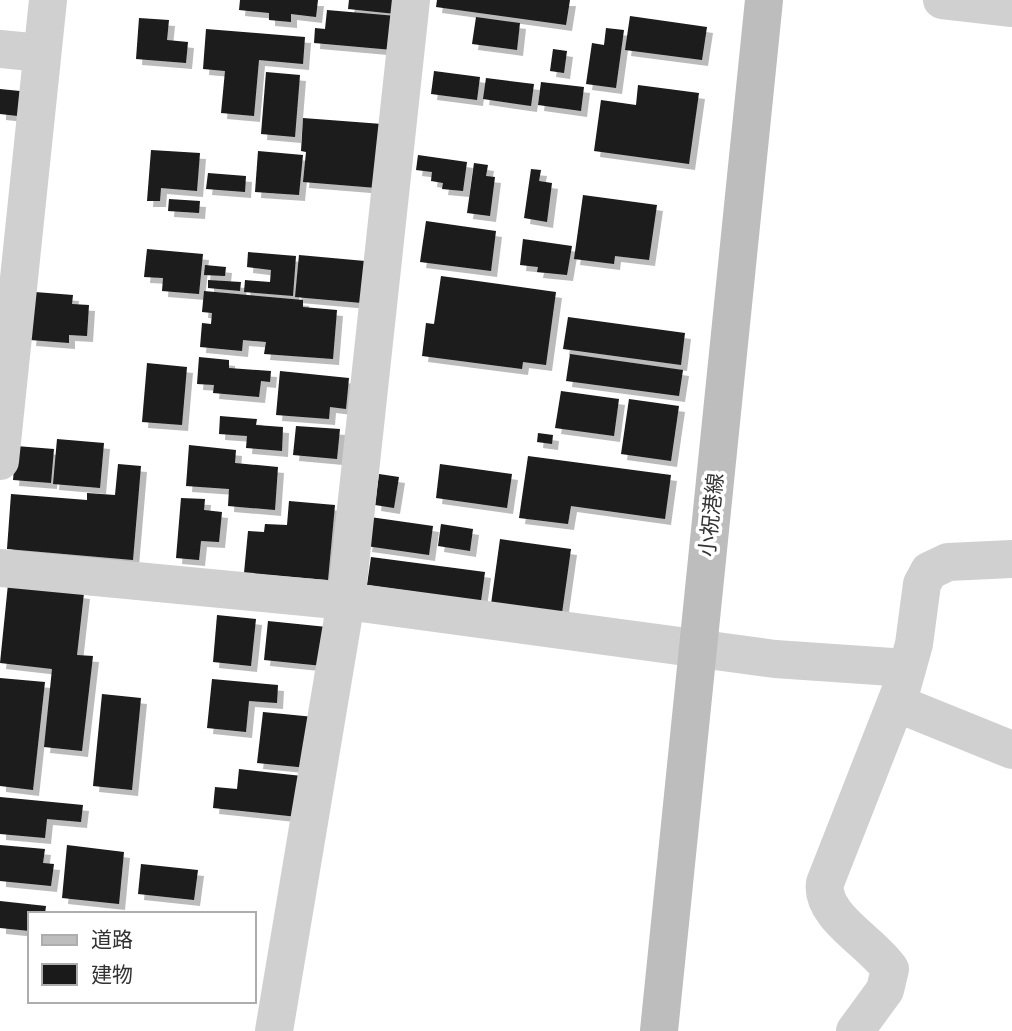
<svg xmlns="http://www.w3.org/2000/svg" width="1012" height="1031" font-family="'Alegreya Sans','Noto Sans JP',sans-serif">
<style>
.building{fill:#1a1a1a;filter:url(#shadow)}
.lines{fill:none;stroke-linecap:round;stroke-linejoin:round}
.street{stroke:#d0d0d0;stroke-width:38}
.secondary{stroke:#bdbdbd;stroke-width:38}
.labels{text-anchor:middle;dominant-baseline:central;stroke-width:7;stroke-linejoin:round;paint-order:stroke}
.street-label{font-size:21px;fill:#333;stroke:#fff}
</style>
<defs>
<filter id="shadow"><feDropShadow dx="6" dy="6" stdDeviation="0" flood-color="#0004"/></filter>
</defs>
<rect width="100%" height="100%" fill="#fff"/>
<g class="building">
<path d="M240,0H318L316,17L291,14V22L269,20V13L239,10Z"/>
<path d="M349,0H398L396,14L348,9Z"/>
<path d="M437,0H570L566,25L436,7Z"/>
<path d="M327,10L396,16L393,50L314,43L315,28L325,29Z"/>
<path d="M630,16L707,27L702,60L625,50Z"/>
<path d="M476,17L520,23L517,50L472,44Z"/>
<path d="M139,18L169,20L167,40L188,42L186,63L136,59Z"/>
<path d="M606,28L624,30L616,88L586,84L592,43L604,45Z"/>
<path d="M206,29L305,37L303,64L259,60L254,116L221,113L225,71L203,69Z"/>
<path d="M553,49L567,51L564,73L550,71Z"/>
<path d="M434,71L480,77L477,100L431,94Z"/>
<path d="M266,72L300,75L295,137L261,134Z"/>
<path d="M486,78L534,84L531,106L483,99Z"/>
<path d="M541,82L584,87L581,111L538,105Z"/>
<path d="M638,85L699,93L689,164L594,151L601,100L636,105Z"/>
<path d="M0,89L20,91L18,116L0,114Z"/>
<path d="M303,118L382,124L377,188L303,182L306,152L301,151Z"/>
<path d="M151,150L200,153L197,191L161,188L160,201H147Z"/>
<path d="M258,151L303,155L299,195L255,192Z"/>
<path d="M418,155L467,162L463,191L442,189L443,183L431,181L432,172L416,170Z"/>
<path d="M474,163L488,165L486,176L495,177L490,216L467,213Z"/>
<path d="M531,169L541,170L539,181L552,183L547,222L524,218Z"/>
<path d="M208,173L246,176L245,192L206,189Z"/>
<path d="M583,195L657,205L649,260L615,256L614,264L574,259Z"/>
<path d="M169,199L200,201L199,213L168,211Z"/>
<path d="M426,221L496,231L491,271L420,262Z"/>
<path d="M523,239L572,246L567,275L537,272L538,267L520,265Z"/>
<path d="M147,249L203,254L199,294L162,291L163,278L144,277Z"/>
<path d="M248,252L296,256L293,296L244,292L245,280L270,282L271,270L247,267Z"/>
<path d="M299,255L365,261L362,303L295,297Z"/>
<path d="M205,265L226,267L225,276L204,275Z"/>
<path d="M441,276L556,292L546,365L523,362L522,369L422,356L426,323L434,324Z"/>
<path d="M208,280L241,282L240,291L208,288Z"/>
<path d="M204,291L303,300V307L337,310L333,359L264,354L266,342L243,340L242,351L200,347L202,323L211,324L212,313L202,312Z"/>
<path d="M35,292L73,295L72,304L89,305L87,336L69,335V343L30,340Z"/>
<path d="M568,317L685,333L681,365L563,349Z"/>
<path d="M570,354L683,370L679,396L566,381Z"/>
<path d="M199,357L229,360V368L271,371L270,382L261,381L259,397L213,393L214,385L197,384Z"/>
<path d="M147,363L187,367L182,425L142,422Z"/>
<path d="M280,371L349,378L346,409L330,407L329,419L276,415Z"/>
<path d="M561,391L619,399L614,436L555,428Z"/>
<path d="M629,399L679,406L671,461L621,454Z"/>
<path d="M220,416L257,419L256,425L283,427L282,451L246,448L247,436L219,434Z"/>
<path d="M296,426L340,429L337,459L293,455Z"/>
<path d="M538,433L553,435L552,444L537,442Z"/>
<path d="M57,439L104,443L100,488L53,484Z"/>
<path d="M189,445L236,450L235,463L278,467L275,510L228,506L229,489L186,486Z"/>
<path d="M16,446L54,449L51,483L13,480Z"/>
<path d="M528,456L671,475L665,519L571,506L568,524L519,518Z"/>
<path d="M118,464L141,466L133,560L7,549L11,494L87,500V493L115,495Z"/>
<path d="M440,464L512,474L507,508L436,498Z"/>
<path d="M379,474L399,477L394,508L375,505Z"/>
<path d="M181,498L205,499L204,510L222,512L219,542L201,541L199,560L176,558Z"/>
<path d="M289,501L335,505L328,580L244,573L248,531L264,532L265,524L287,525Z"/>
<path d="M370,517L433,526L429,555L366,546Z"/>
<path d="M441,524L473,529L470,551L438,546Z"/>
<path d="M500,539L571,549L562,613L491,604Z"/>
<path d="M371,557L485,572L481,601L367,585Z"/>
<path d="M8,584L84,593L77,655L93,656L82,751L44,747L52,669L0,663Z"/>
<path d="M217,615L256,619L251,666L213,662Z"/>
<path d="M268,621L327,627L323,666L264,660Z"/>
<path d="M0,678L45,682L33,790L0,786Z"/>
<path d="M212,679L278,685L277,703L249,701L246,732L207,728Z"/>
<path d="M102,694L141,698L132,790L93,786Z"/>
<path d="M263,712L314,717L308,768L257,763Z"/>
<path d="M239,769L302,776L298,817L213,808L215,787L237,789Z"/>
<path d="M0,797L83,805L81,822L47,819L45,838L0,834Z"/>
<path d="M0,845L45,849L43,863L54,864L51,886L0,881Z"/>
<path d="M67,845L124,852L119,904L62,898Z"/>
<path d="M141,864L198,870L194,900L138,894Z"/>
<path d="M0,901L46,906L45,914H30V931L0,928Z"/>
</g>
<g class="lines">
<g class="street">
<path d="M942,0L1012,8"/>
<path d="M0,49L41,53"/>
<path d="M0,461L48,0"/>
<path d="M0,568L346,601L775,659L907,668"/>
<path d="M896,703L1012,750"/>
<path d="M274,1031L346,601L411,0"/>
<path d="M855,1031L885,990L890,969C872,942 820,916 825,883L902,687L914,644L922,584L929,571L948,562L1012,559"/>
</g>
<path class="secondary" d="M659,1031L764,0"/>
</g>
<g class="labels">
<g class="street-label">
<text transform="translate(712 515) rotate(-84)">小祝港線</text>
</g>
</g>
<rect x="28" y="912" width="228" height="91" fill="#ffffff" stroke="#adadad" stroke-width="2"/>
<rect x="42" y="935" width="35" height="10" fill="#bdbdbd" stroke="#adadad" stroke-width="2"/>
<text x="91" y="947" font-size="21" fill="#333333">道路</text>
<rect x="42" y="964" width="35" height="21" fill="#1a1a1a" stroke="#adadad" stroke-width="2"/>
<text x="91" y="982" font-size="21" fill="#333333">建物</text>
</svg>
